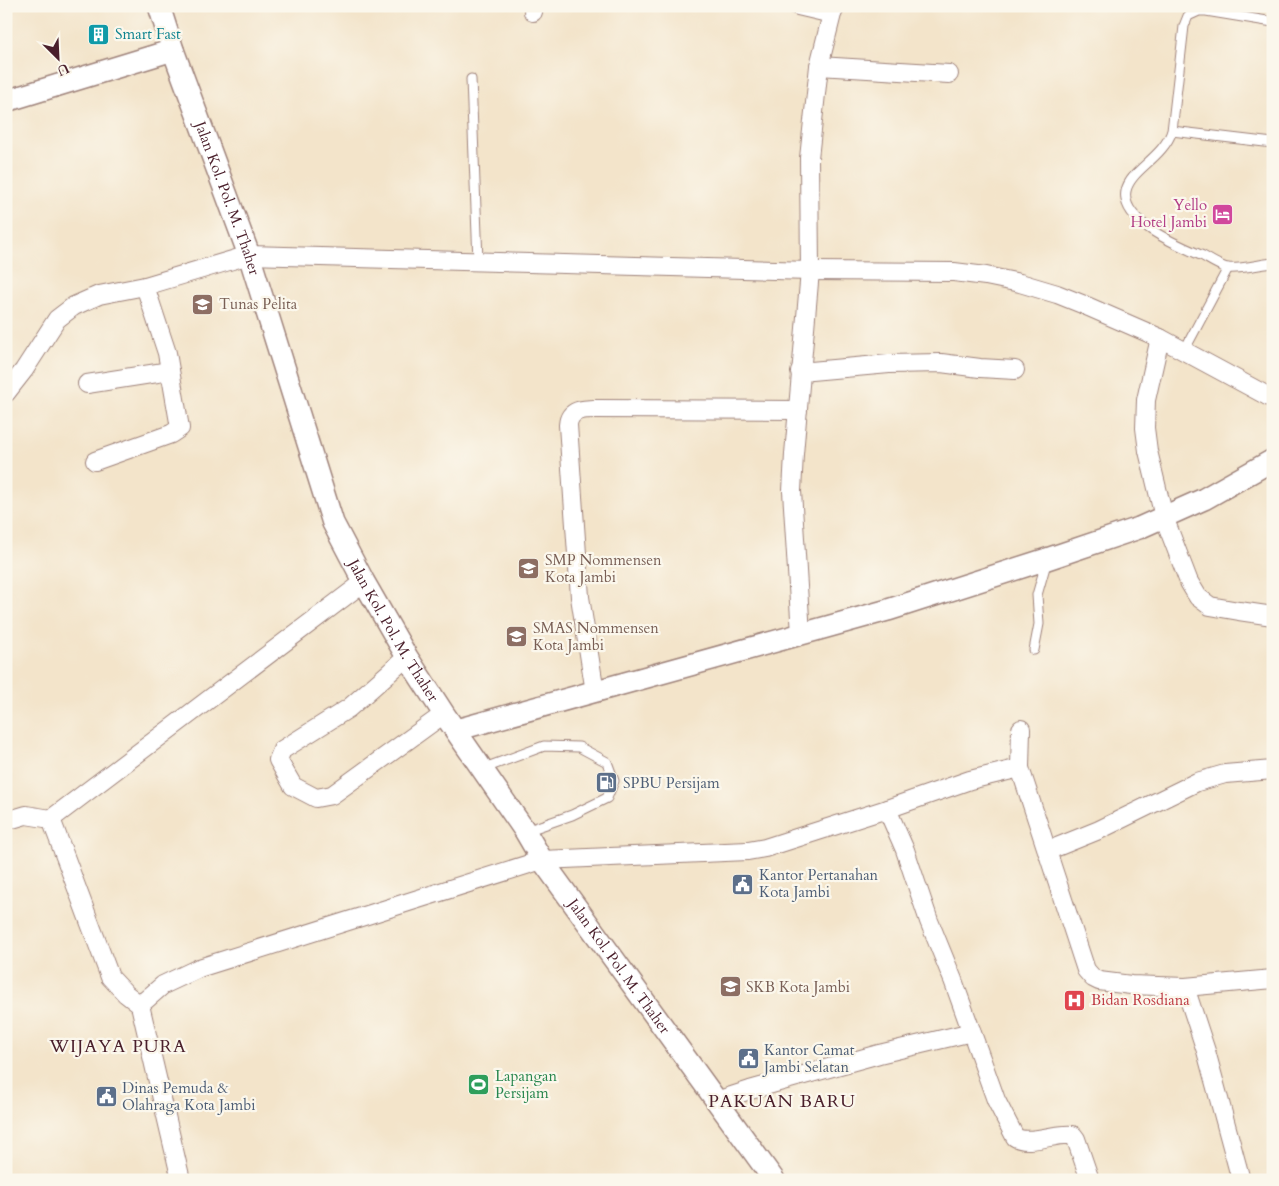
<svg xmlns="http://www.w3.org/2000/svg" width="1279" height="1186" font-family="Cardo,serif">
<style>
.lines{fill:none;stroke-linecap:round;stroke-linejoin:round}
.service-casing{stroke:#9e827a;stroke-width:11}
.minor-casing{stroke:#9e827a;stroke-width:20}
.tertiary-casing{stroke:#9e827a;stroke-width:24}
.service{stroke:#fff;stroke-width:9}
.minor{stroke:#fff;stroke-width:18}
.tertiary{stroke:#fff;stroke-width:21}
.labels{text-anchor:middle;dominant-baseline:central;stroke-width:4.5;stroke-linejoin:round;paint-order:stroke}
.culture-label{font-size:15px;fill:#0d838f;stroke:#fbf7ec;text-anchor:start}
.street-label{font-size:15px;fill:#4a1f2b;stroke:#fbf7ec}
.hotel-label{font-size:15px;fill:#b23c85;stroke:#fbf7ec;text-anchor:end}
.education-label{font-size:15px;fill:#785e54;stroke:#fbf7ec;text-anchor:start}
.service-label{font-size:15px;fill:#4e5e75;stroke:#fbf7ec;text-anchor:start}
.health-label{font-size:15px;fill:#be3a42;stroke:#fbf7ec;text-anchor:start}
.leisure-label{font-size:15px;fill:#27864d;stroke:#fbf7ec;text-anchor:start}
.quarter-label{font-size:18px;letter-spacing:1px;fill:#4a1f2b;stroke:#fbf7ec}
</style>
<rect width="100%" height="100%" fill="#fbf7ec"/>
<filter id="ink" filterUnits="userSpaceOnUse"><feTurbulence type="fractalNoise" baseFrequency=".02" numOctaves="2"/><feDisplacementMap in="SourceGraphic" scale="10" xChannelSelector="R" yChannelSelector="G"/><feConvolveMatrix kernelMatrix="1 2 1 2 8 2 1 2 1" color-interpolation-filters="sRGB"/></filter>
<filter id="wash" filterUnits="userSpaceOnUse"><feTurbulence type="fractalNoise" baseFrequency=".0096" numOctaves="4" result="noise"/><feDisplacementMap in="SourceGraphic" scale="20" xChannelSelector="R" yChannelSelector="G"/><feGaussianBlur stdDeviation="1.12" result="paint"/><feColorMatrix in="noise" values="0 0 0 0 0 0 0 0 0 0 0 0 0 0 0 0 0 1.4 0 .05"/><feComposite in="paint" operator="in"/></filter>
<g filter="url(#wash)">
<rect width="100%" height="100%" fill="#f3e4ca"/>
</g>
<g filter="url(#ink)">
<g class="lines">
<defs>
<g id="service">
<path d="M1273,22L1206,11H1199L1188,16L1184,26L1172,131C1163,158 1130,170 1126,191C1120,222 1180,246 1203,256C1210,260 1219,266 1227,268C1236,270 1262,264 1273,263"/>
<path d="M471,79L478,261"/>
<path d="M1172,131L1273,143"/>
<path d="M1184,351L1228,268"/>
<path d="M1034,650L1039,624L1037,595L1047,560"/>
<path d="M482,769L544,746L579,747L607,762L614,781L607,798L572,815L526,831"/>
</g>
<g id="minor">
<path d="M798,6L832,14"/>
<path d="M533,12L534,6"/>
<path d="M819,66L949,74"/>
<path d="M1160,338L1146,400L1145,428L1148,451L1164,517L1189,582L1198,597L1210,606L1239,611L1273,616"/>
<path d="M800,372L889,364L941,363L980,368L1015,370"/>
<path d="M87,384L170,371"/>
<path d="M6,393L24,370L57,319L74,306L99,295L145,286L249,255L810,271L954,272L986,276L1020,283L1057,294L1082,304L1160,338L1273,399"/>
<path d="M95,461L171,434L180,428L167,353L145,286"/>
<path d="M801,634L792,491L794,454L810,271L809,158L819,66L832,14L836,6"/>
<path d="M407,657L349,708L282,750L278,760L293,786L316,798L332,795L444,714"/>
<path d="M595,692L580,597L568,425C569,409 584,409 596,409L798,410"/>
<path d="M1020,768L1021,729"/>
<path d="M887,809L905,850L929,921L953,980L996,1100L1015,1137C1029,1146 1056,1132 1073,1135L1076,1139L1090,1180"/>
<path d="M6,821L26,815L51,819"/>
<path d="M1047,851L1099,830L1197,782L1225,774L1273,770"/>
<path d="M1185,987L1206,1051L1241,1180"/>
<path d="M140,1005L163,985L199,968L542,860L748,851L765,848L887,809L970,780L1020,768L1086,970L1093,978L1099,981L1131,985L1185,987L1273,979"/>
<path d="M716,1101L750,1090L879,1054L972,1032"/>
<path d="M181,1180L140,1005L126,994L110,977L51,819L364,582"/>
</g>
<g id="tertiary">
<path id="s1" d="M159,6L173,50L249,255L333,523L364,582L407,657L444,714L525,831L542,860L774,1180"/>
<path d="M6,101L173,50"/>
<path d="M456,730L888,610L1047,559L1139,528L1204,499L1273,460"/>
</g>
</defs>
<use href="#service" class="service-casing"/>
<use href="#minor" class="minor-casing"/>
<use href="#tertiary" class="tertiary-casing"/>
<use href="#service" class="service"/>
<use href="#minor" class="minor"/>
<use href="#tertiary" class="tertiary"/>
</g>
</g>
<defs>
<symbol id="building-square" viewBox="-11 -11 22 22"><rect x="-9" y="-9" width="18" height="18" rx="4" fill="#0f9aa8" stroke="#fbf7ec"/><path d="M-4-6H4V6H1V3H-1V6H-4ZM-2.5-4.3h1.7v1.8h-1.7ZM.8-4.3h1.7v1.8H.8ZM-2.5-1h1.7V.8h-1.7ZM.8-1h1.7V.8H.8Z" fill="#fff"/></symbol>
<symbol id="hotel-square" viewBox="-11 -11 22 22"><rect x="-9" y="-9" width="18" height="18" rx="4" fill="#d1479c" stroke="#fbf7ec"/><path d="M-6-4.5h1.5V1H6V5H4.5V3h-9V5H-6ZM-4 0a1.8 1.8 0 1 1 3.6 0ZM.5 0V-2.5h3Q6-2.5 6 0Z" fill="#fff"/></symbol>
<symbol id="school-square" viewBox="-11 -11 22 22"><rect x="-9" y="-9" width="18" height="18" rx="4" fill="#8d6e63" stroke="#fbf7ec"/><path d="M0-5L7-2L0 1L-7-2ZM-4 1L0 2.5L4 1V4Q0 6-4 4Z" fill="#fff"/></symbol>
<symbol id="fuel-square" viewBox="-11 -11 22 22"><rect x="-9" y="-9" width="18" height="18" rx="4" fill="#5c6f8a" stroke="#fbf7ec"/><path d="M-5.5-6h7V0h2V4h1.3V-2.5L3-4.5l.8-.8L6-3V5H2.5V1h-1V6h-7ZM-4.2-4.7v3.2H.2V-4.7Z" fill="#fff"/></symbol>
<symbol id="civic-square" viewBox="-11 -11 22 22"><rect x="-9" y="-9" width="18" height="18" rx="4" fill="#5c6f8a" stroke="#fbf7ec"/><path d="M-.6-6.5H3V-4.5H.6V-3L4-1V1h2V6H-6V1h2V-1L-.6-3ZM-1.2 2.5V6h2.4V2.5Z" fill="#fff"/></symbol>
<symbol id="hospital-square" viewBox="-11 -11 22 22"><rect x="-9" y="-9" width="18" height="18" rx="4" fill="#e0444e" stroke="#fbf7ec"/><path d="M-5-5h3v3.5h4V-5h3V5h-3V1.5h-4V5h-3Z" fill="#fff"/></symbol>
<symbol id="stadium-square" viewBox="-11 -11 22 22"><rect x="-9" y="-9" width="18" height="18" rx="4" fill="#2e9e5b" stroke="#fbf7ec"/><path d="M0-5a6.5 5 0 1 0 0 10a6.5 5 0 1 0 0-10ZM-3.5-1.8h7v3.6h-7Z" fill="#fff"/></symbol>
</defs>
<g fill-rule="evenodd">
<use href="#building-square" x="86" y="22" width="25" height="25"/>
<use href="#hotel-square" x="1210" y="202" width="25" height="25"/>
<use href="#school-square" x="190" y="292" width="25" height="25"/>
<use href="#school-square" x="516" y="556" width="25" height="25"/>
<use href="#school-square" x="504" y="624" width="25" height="25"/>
<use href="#fuel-square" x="594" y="770" width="25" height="25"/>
<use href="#civic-square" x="730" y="872" width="25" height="25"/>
<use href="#school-square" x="718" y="974" width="25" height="25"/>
<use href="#hospital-square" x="1062" y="988" width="25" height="25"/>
<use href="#civic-square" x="736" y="1046" width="25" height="25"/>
<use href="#stadium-square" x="466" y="1072" width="25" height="25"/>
<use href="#civic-square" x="94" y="1084" width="25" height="25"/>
</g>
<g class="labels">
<g class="culture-label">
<text x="115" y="34">Smart Fast</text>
</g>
<g class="street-label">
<text stroke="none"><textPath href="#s1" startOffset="204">Jalan Kol. Pol. M. Thaher</textPath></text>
<text stroke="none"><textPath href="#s1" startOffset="669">Jalan Kol. Pol. M. Thaher</textPath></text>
<text stroke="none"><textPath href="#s1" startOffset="1074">Jalan Kol. Pol. M. Thaher</textPath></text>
</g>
<g class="hotel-label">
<text x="1207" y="205">Yello<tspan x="1207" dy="17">Hotel Jambi</tspan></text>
</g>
<g class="education-label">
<text x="219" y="304">Tunas Pelita</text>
<text x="545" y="560">SMP Nommensen<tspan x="545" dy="17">Kota Jambi</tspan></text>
<text x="533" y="628">SMAS Nommensen<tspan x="533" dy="17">Kota Jambi</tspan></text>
<text x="746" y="987">SKB Kota Jambi</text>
</g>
<g class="service-label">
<text x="623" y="783">SPBU Persijam</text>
<text x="759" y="875">Kantor Pertanahan<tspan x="759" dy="17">Kota Jambi</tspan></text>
<text x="764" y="1050">Kantor Camat<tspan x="764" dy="17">Jambi Selatan</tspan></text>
<text x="122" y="1088">Dinas Pemuda &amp;<tspan x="122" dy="17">Olahraga Kota Jambi</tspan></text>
</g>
<g class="health-label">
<text x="1091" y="1000">Bidan Rosdiana</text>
</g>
<g class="leisure-label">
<text x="495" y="1076">Lapangan<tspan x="495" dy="17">Persijam</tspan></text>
</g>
<g class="quarter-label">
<text x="118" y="1046">WIJAYA PURA</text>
<text x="782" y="1101">PAKUAN BARU</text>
</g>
</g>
<rect width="1279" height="1186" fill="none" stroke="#fbf7ec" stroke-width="25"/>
<g transform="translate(58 58) rotate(156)" stroke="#fbf7ec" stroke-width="4" paint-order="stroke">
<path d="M0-4L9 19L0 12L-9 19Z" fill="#4a1f2b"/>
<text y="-8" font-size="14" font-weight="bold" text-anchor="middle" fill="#4a1f2b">U</text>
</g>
</svg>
